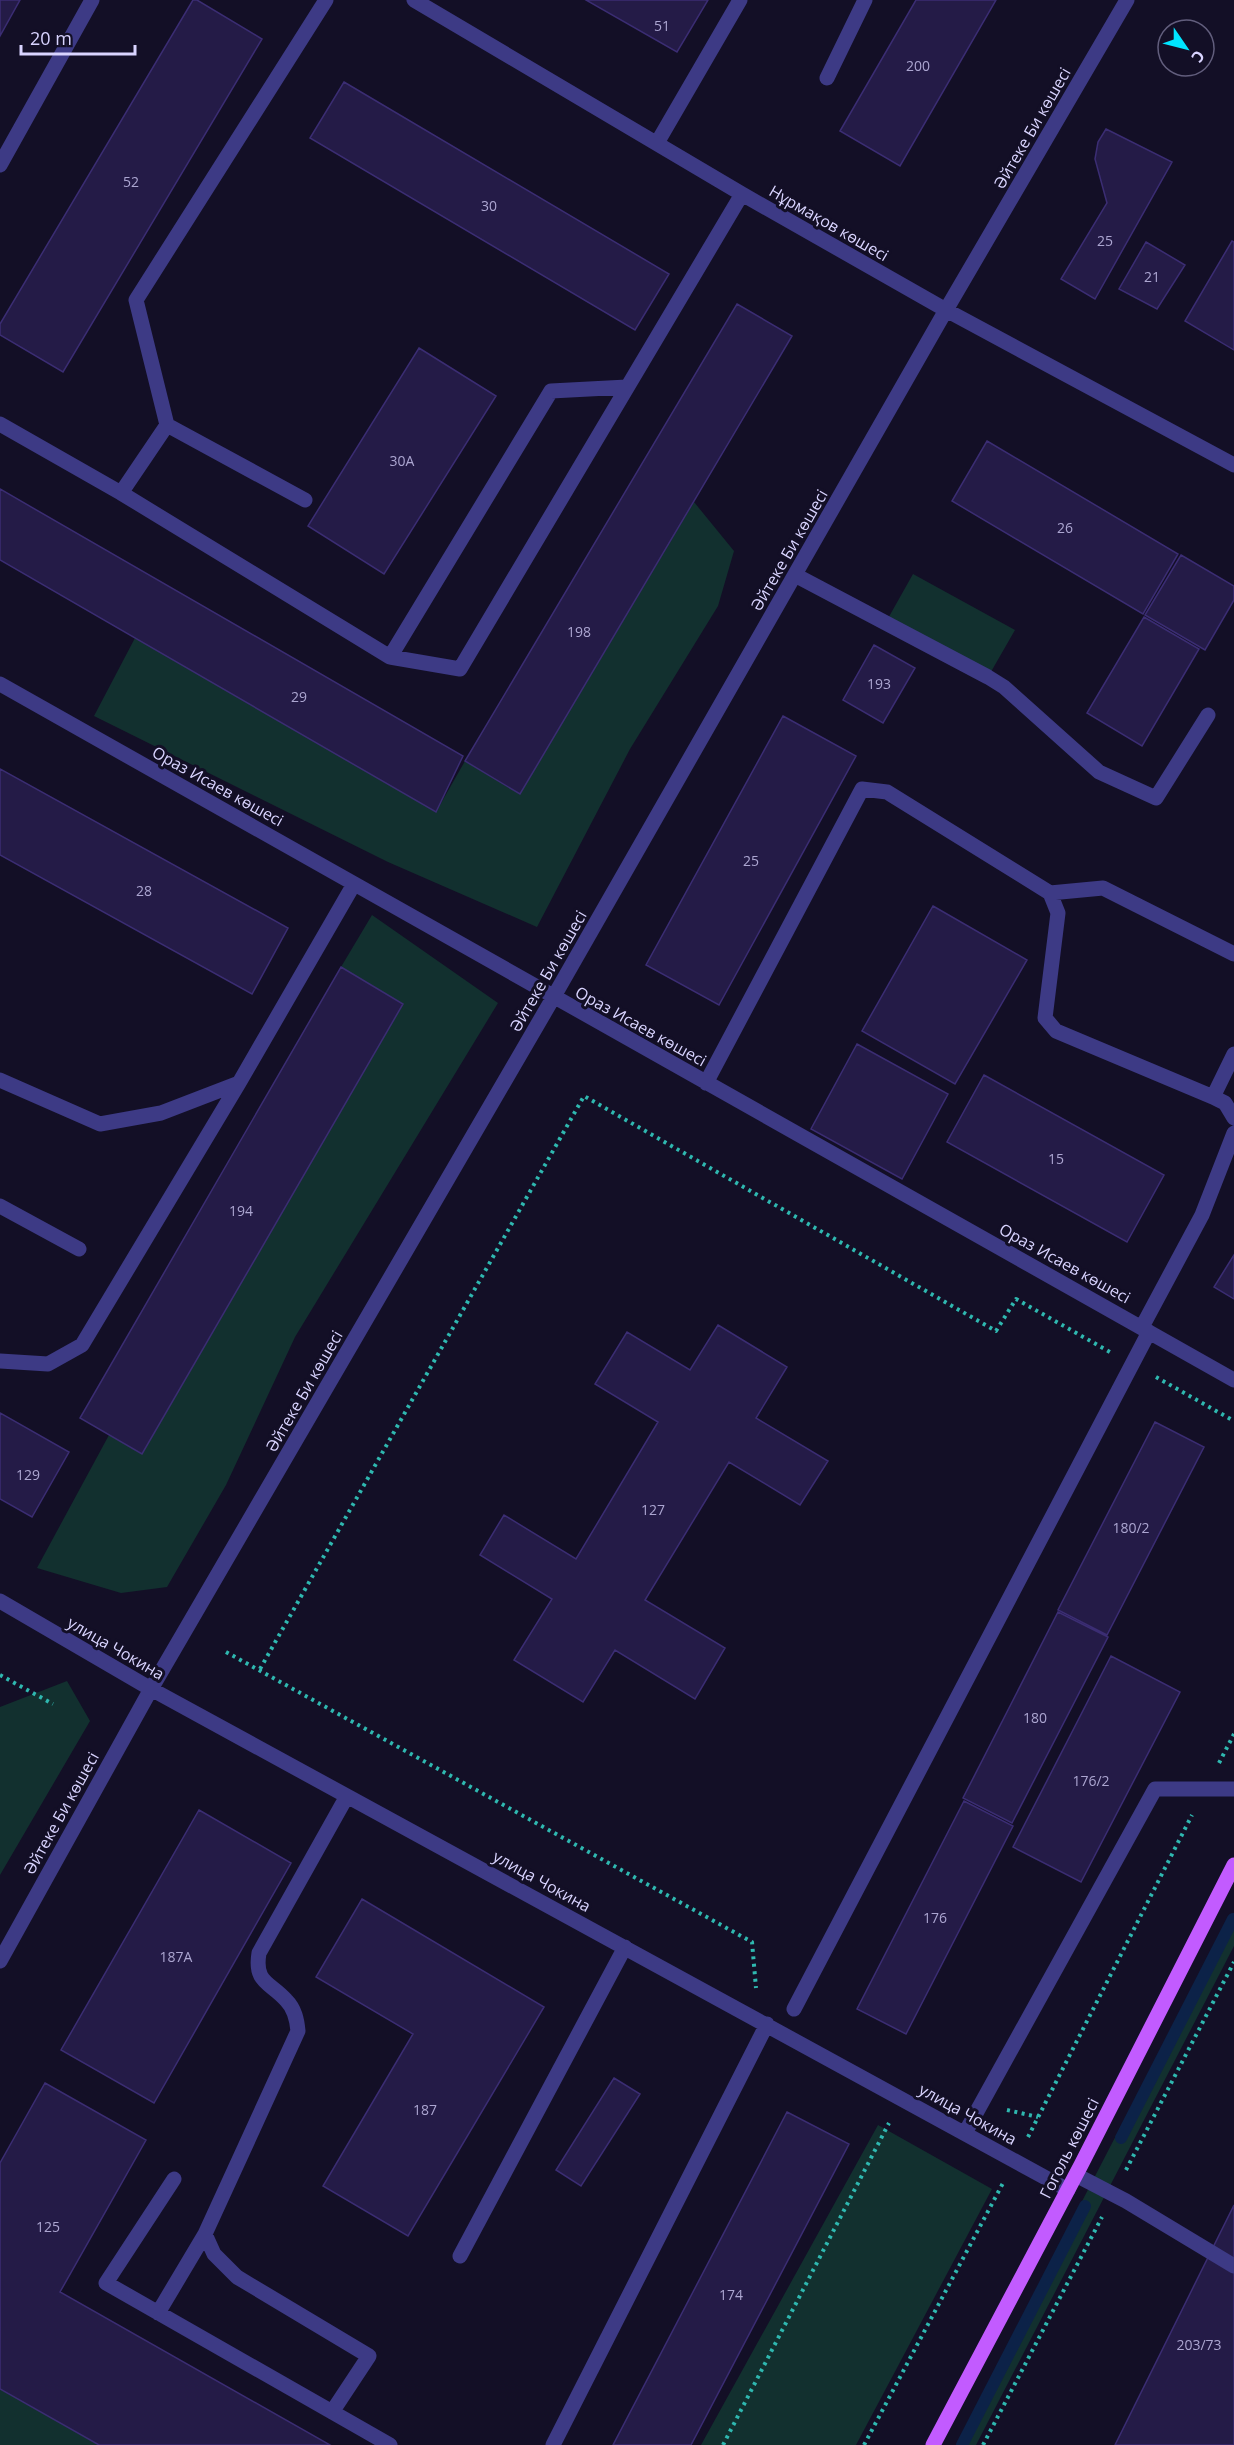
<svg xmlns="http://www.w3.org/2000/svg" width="1234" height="2445" font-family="'Open Sans',sans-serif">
<rect width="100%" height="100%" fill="#130f26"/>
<path fill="#12302f" d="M694,502L734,551L718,606L630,749L537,927L388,862L94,716L135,638L436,812L465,761L520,794Z
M913,574L1015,630L988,677L886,622Z
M372,915L498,1003L295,1337L226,1485L167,1587L121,1593L37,1568L109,1435L142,1454L403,1004L341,967Z
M67,1681L90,1721L0,1875V1707Z
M1229,1917L1234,1920V1946L976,2445H956Z
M878,2125L992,2189L856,2445H701Z
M0,2389L99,2445H0Z"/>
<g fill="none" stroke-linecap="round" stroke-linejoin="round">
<path stroke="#0c2248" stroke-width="12" d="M1121,2138L1233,1919
M962,2445L1085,2206"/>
</g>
<path fill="#241b47" stroke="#3b2d73" stroke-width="1.5" d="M0,0H20L0,36Z
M193,0H197L262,39L63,372L0,335V324Z
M586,0H708L677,52Z
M916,0H996L900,166L840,131Z
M344,82L669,274L635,330L310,138Z
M1106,129L1172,162L1095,299L1061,279L1107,203L1095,159L1098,142Z
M1232,241L1234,242V350L1185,321Z
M1146,242L1185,265L1157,309L1119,289Z
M737,304L792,336L520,794L465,761Z
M419,348L496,396L384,574L308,526Z
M987,441L1178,554L1143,614L952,501Z
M0,489L463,756L436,812L0,560Z
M1181,555L1234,586V600L1205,650L1145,615Z
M1144,617L1199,649L1142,746L1087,713Z
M874,645L915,668L883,723L843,700Z
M783,716L856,756L719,1005L646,965Z
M0,769L288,928L252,994L0,855Z
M933,906L1027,960L955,1084L862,1031Z
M341,967L403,1004L142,1454L80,1418Z
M857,1044L948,1094L902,1179L811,1129Z
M984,1075L1164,1175L1127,1242L947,1142Z
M1234,1255V1299L1214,1287Z
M718,1325L787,1367L756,1418L828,1461L800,1505L729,1462L645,1600L725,1648L695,1699L615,1650L583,1702L514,1660L552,1599L480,1555L504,1515L576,1559L658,1422L595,1384L627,1332L690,1370Z
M0,1413L69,1452L32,1517L0,1499Z
M1155,1422L1204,1447L1107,1635L1058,1610Z
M1058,1612L1108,1637L1012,1823L963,1798Z
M1111,1656L1180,1692L1081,1882L1013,1847Z
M964,1801L1013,1826L906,2034L857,2009Z
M199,1810L291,1863L154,2103L61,2050Z
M362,1899L544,2007L408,2236L323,2186L413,2034L316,1977Z
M614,2078L640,2094L581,2186L556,2170Z
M45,2083L146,2140L60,2292L330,2445H99L0,2389V2163Z
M787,2112L849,2144L691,2445H613Z
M1234,2205V2445H1115Z"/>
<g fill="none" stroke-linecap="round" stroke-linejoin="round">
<path stroke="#2fb8b0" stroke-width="4" stroke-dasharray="3 4.5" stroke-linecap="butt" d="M1156,1377L1234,1421
M226,1652L752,1942L756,1988
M260,1669L584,1096L996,1331L1016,1299L1110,1352
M0,1675L53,1704
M1219,1763L1234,1734
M1007,2110L1038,2117
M1028,2137L1192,1815
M1126,2170L1234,1962
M723,2445L889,2123
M864,2445L1003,2183
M983,2445L1102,2217"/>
<path stroke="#3d3a85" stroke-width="15" d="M326,0L136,300L167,425L121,493L390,657L460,669L742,194
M414,0L742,194L946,310L1234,465
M827,78L865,0
M657,143L740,0
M0,165L92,0
M0,424L121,493
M167,425L305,500
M795,575L988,677L1004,687L1099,772L1156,798L1208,715
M390,657L551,391L627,387
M0,684L1234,1380
M1050,893L1103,888L1234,954
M0,1080L100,1124L161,1113L239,1083
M706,1083L862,789L887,792L1050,893L1058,913L1045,1018L1056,1031L1213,1097L1225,1103L1234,1118
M1213,1097L1234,1054
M0,1206L79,1249
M1142,1327L1202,1215L1234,1133
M0,1361L48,1364L82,1345L239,1083L354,884
M0,1601L151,1689L1068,2190
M0,1961L151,1689L553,998L946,310L1127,0
M794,2009L1149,1332
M965,2133L1155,1789H1234
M1076,2175L1126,2201L1234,2266
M174,2179L106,2283L390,2445
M460,2256L625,1947
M158,2313L205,2234
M332,2412L369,2356L237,2277L214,2254L205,2234L298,2031C297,2020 295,2009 286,2000C270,1982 254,1983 259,1953L347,1796
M553,2445L767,2024"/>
<path stroke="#c25bff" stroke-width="15" d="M933,2445L1081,2165L1234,1865"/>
</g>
<g text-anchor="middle" stroke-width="6" stroke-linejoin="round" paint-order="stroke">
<g font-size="14" fill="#aca6d1">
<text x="662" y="31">51</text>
<text x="918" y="71">200</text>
<text x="131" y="187">52</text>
<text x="489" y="211">30</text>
<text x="1105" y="246">25</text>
<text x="1152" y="282">21</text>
<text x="402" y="466">30А</text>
<text x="1065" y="533">26</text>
<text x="579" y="637">198</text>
<text x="879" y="689">193</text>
<text x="299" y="702">29</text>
<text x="751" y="866">25</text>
<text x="144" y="896">28</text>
<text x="1056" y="1164">15</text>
<text x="241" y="1216">194</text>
<text x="28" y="1480">129</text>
<text x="653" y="1515">127</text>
<text x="1131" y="1533">180/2</text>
<text x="1035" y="1723">180</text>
<text x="1091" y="1786">176/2</text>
<text x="935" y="1923">176</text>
<text x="176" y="1962">187А</text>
<text x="425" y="2115">187</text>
<text x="48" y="2232">125</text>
<text x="731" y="2300">174</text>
<text x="1199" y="2350">203/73</text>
</g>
<g font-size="16" fill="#d9d4ff" stroke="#130f26">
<text transform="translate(1032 128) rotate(-60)" y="6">Әйтеке Би көшесі</text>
<text transform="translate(829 223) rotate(30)" y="6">Нұрмақов көшесі</text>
<text transform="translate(789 550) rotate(-60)" y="6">Әйтеке Би көшесі</text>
<text transform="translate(218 786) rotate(29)" y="6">Ораз Исаев көшесі</text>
<text transform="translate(548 971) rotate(-60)" y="6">Әйтеке Би көшесі</text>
<text transform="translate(641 1026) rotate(29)" y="6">Ораз Исаев көшесі</text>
<text transform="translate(1065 1263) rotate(29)" y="6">Ораз Исаев көшесі</text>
<text transform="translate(304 1391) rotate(-60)" y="6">Әйтеке Би көшесі</text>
<text transform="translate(116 1648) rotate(30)" y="6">улица Чокина</text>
<text transform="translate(61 1813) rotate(-61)" y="6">Әйтеке Би көшесі</text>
<text transform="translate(542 1881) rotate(29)" y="6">улица Чокина</text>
<text transform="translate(968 2114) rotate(29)" y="6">улица Чокина</text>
<text transform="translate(1069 2148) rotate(-63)" y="6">Гоголь көшесі</text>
</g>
</g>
<g transform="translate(1186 48) rotate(125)"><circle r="28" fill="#130f26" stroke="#625e7d" stroke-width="1.5"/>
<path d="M0-4.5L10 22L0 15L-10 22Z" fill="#00e5ff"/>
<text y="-9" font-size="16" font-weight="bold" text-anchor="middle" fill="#d9d4ff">С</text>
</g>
<path d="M21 45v9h114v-9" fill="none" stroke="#d9d4ff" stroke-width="3"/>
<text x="30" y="45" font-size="18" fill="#d9d4ff" stroke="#130f26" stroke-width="4.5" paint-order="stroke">20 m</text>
</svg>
